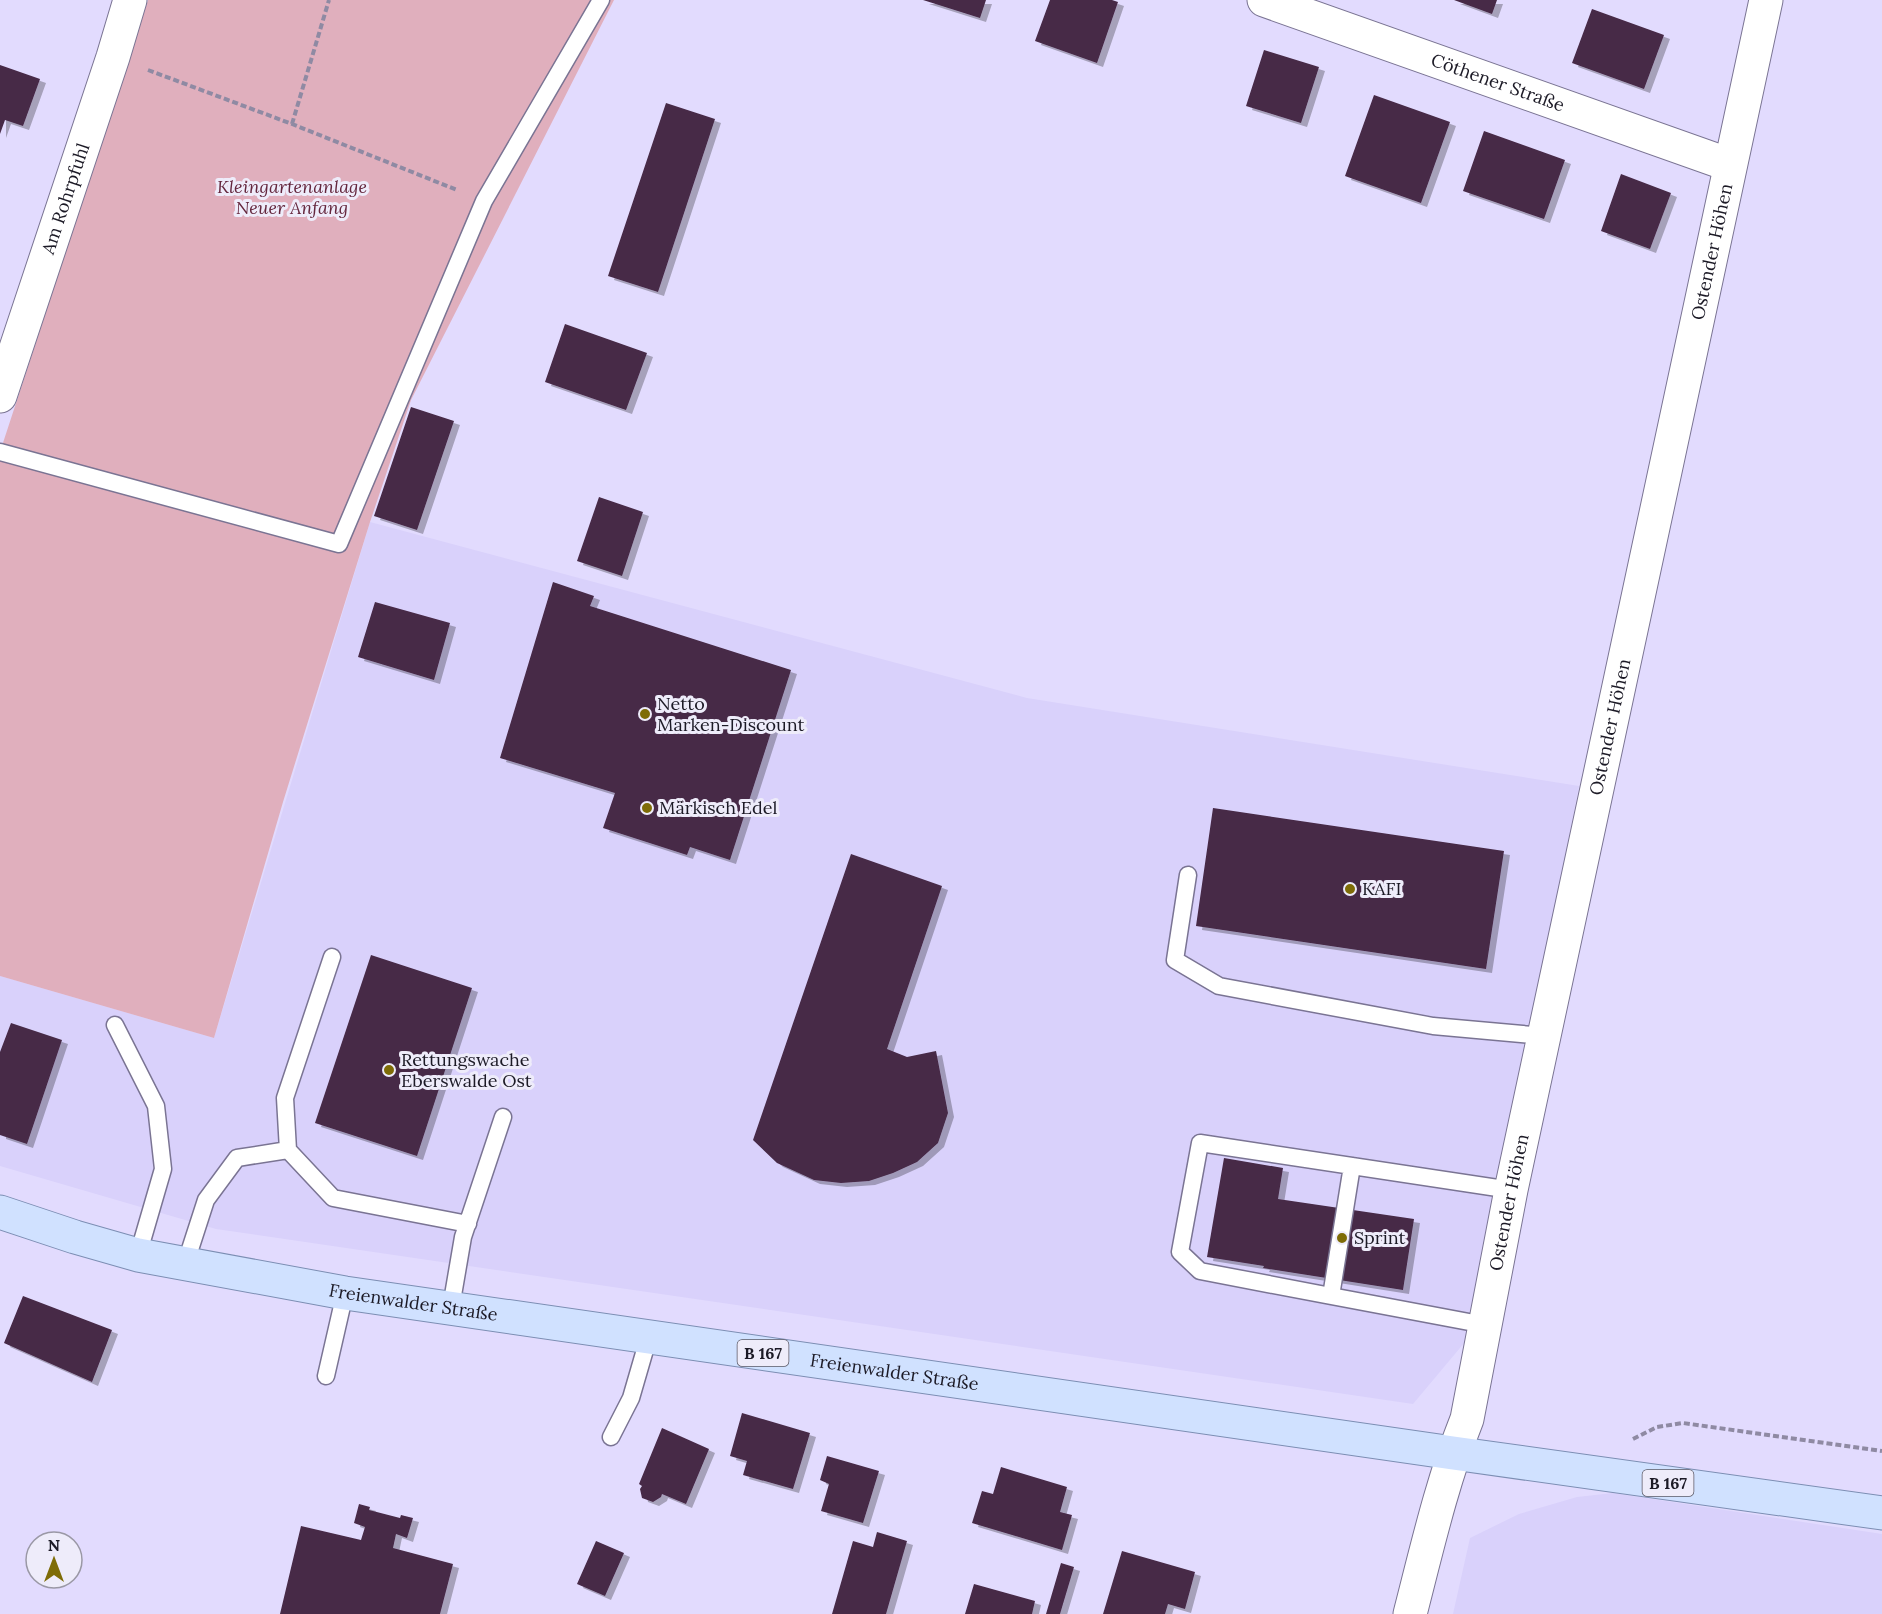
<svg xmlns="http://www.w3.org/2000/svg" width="1882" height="1614" font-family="Lora,serif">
<defs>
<filter id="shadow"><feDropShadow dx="6" dy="4" stdDeviation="0" flood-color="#0004"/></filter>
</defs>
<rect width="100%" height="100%" fill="#e2dbfe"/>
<path fill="#d9d1fb" d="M370,522L1027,698L1579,786L1470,1336L1413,1404L216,1229L0,1166V976L214,1038Z
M1613,1493L1882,1534V1614H1453L1470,1538L1519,1514L1577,1497Z"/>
<path fill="#e0afbd" d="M148,0H614L411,400L370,522L283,802L214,1038L0,976V452Z"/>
<path fill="#462946" filter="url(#shadow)" d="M923,0H986L980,18Z
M1050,0H1112L1118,2L1097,63L1035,41Z
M1454,0H1497L1492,14Z
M1592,9L1664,35L1644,89L1572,63Z
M1264,50L1319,67L1301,123L1246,106Z
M0,65L40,79L23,126L5,120L0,134Z
M1374,95L1450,122L1421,203L1345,176Z
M666,103L715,119L658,292L608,276Z
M1484,131L1565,160L1544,219L1463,191Z
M1621,174L1671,193L1650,249L1601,231Z
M565,324L647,353L626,410L545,382Z
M411,407L454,421L417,530L374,516Z
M599,497L643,512L622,576L577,561Z
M553,582L594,596L590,606L791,670L730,860L690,847L687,855L603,828L615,793L500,758Z
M375,602L450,623L434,680L358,657Z
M1213,808L1504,851L1486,969L1196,926Z
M851,854L942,886L887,1049L907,1057L936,1051L948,1113L938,1143L917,1162L893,1173L869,1181L841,1183L814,1180L777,1163L753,1140Z
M371,955L472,988L417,1156L315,1123Z
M11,1023L62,1040L27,1144L0,1135V1052Z
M1224,1158L1283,1168L1278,1199L1414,1219L1403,1290L1263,1268L1264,1266L1207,1257Z
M23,1296L112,1330L92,1382L4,1343Z
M742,1413L810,1433L793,1489L743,1475L747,1461L730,1456Z
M662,1428L709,1449L686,1504L662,1494L661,1497L653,1502L642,1498L640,1489L642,1486L639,1484Z
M827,1456L879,1471L863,1523L821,1511L829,1484L820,1480Z
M1001,1467L1067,1487L1060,1512L1072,1515L1062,1550L972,1523L982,1491L993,1494Z
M359,1504L370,1507L369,1510L400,1518L401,1515L413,1518L407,1538L396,1534L393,1548L453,1564L440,1614H280L301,1526L361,1540L365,1527L354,1523Z
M877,1532L907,1541L886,1614H832L853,1541L873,1547Z
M596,1541L624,1553L605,1596L577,1584Z
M1122,1551L1195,1572L1185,1609L1168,1604L1165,1614H1103Z
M1061,1563L1074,1567L1060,1614H1046Z
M974,1584L1035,1601L1032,1614H965Z"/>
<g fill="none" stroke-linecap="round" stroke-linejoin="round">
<defs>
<path id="lane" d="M0,452L339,544L484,201L601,0
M1188,875L1175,960L1219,986L1433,1026L1544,1036
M332,957L285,1098L288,1150L333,1198L468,1224
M115,1025L156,1106L163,1169L138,1255
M1352,1166L1331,1296L1485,1325
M185,1265L206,1200L237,1158L288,1150
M1331,1296L1200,1271L1180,1252L1200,1143L1511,1190
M451,1307L463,1237L503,1117
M326,1376L345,1293
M611,1437L631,1398L649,1336"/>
<g id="street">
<path id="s1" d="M1264,0L1730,165"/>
<path id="s2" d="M0,396L113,57L130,0"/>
<path id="s3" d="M1410,1614C1427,1548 1442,1482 1467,1419L1511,1190L1766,0"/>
</g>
<g id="primary">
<path id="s4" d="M0,1212L75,1237L138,1255L345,1293L1453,1453L1882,1513"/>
</g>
</defs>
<use href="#lane" stroke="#7a7493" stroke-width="19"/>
<use href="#street" stroke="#7a7493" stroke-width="35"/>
<use href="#primary" stroke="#7c8eb3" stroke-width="35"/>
<path stroke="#8f8aa3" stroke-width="4" stroke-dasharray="6 3" stroke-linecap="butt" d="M148,70L292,124L457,190
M292,124L329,0
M1633,1439L1657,1427L1683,1423L1882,1451"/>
<use href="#lane" stroke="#fff" stroke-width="16"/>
<use href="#street" stroke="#fff" stroke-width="33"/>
<use href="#primary" stroke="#d0e1ff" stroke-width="33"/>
</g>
<g fill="#7e6c07" stroke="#eeecfa" stroke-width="2">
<circle cx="645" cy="714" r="6"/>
<circle cx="647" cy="808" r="6"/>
<circle cx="1350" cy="889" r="6"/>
<circle cx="389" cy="1070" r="6"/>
<circle cx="1342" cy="1238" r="6"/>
</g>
<g text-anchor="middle" stroke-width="6" stroke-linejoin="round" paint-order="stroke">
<g fill="#eeecfa" stroke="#5b5966" stroke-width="1.5">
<rect x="737.5" y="1340" width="51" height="26" rx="4.5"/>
<rect x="1642.5" y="1470" width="51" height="26" rx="4.5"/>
</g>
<g font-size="16" font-weight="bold" fill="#1c1a26">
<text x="763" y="1359">B 167</text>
<text x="1668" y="1489">B 167</text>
</g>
<g font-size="18" fill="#1c1a26" stroke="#eeecfa">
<text dy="6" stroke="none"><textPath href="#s1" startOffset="248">Cöthener Straße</textPath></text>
<text dy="6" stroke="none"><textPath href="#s2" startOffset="208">Am Rohrpfuhl</textPath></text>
<text dy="6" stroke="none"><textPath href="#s3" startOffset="1396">Ostender Höhen</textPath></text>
<text dy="6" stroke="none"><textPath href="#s3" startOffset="910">Ostender Höhen</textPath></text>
<text dy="6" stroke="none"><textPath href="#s3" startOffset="424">Ostender Höhen</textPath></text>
<text dy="6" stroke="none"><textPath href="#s4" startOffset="424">Freienwalder Straße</textPath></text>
<text dy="6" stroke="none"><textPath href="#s4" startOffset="910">Freienwalder Straße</textPath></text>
</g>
<g font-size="18" font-style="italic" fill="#64263d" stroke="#eeecfa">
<text x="292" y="193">Kleingartenanlage<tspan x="292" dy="21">Neuer Anfang</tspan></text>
</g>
<g font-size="18" fill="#1c1a26" stroke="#eeecfa" text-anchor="start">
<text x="657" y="710">Netto<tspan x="657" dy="21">Marken-Discount</tspan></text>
<text x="659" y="814">Märkisch Edel</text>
<text x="1362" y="895">KAFI</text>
<text x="401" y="1066">Rettungswache<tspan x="401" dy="21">Eberswalde Ost</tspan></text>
<text x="1354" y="1244">Sprint</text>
</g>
</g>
<g transform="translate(54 1560)"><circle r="28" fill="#eeecfa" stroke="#9a98a5" stroke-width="1.5"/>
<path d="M0-4.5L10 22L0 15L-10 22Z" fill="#7e6c07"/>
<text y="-9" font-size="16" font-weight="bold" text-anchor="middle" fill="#1c1a26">N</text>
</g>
</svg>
